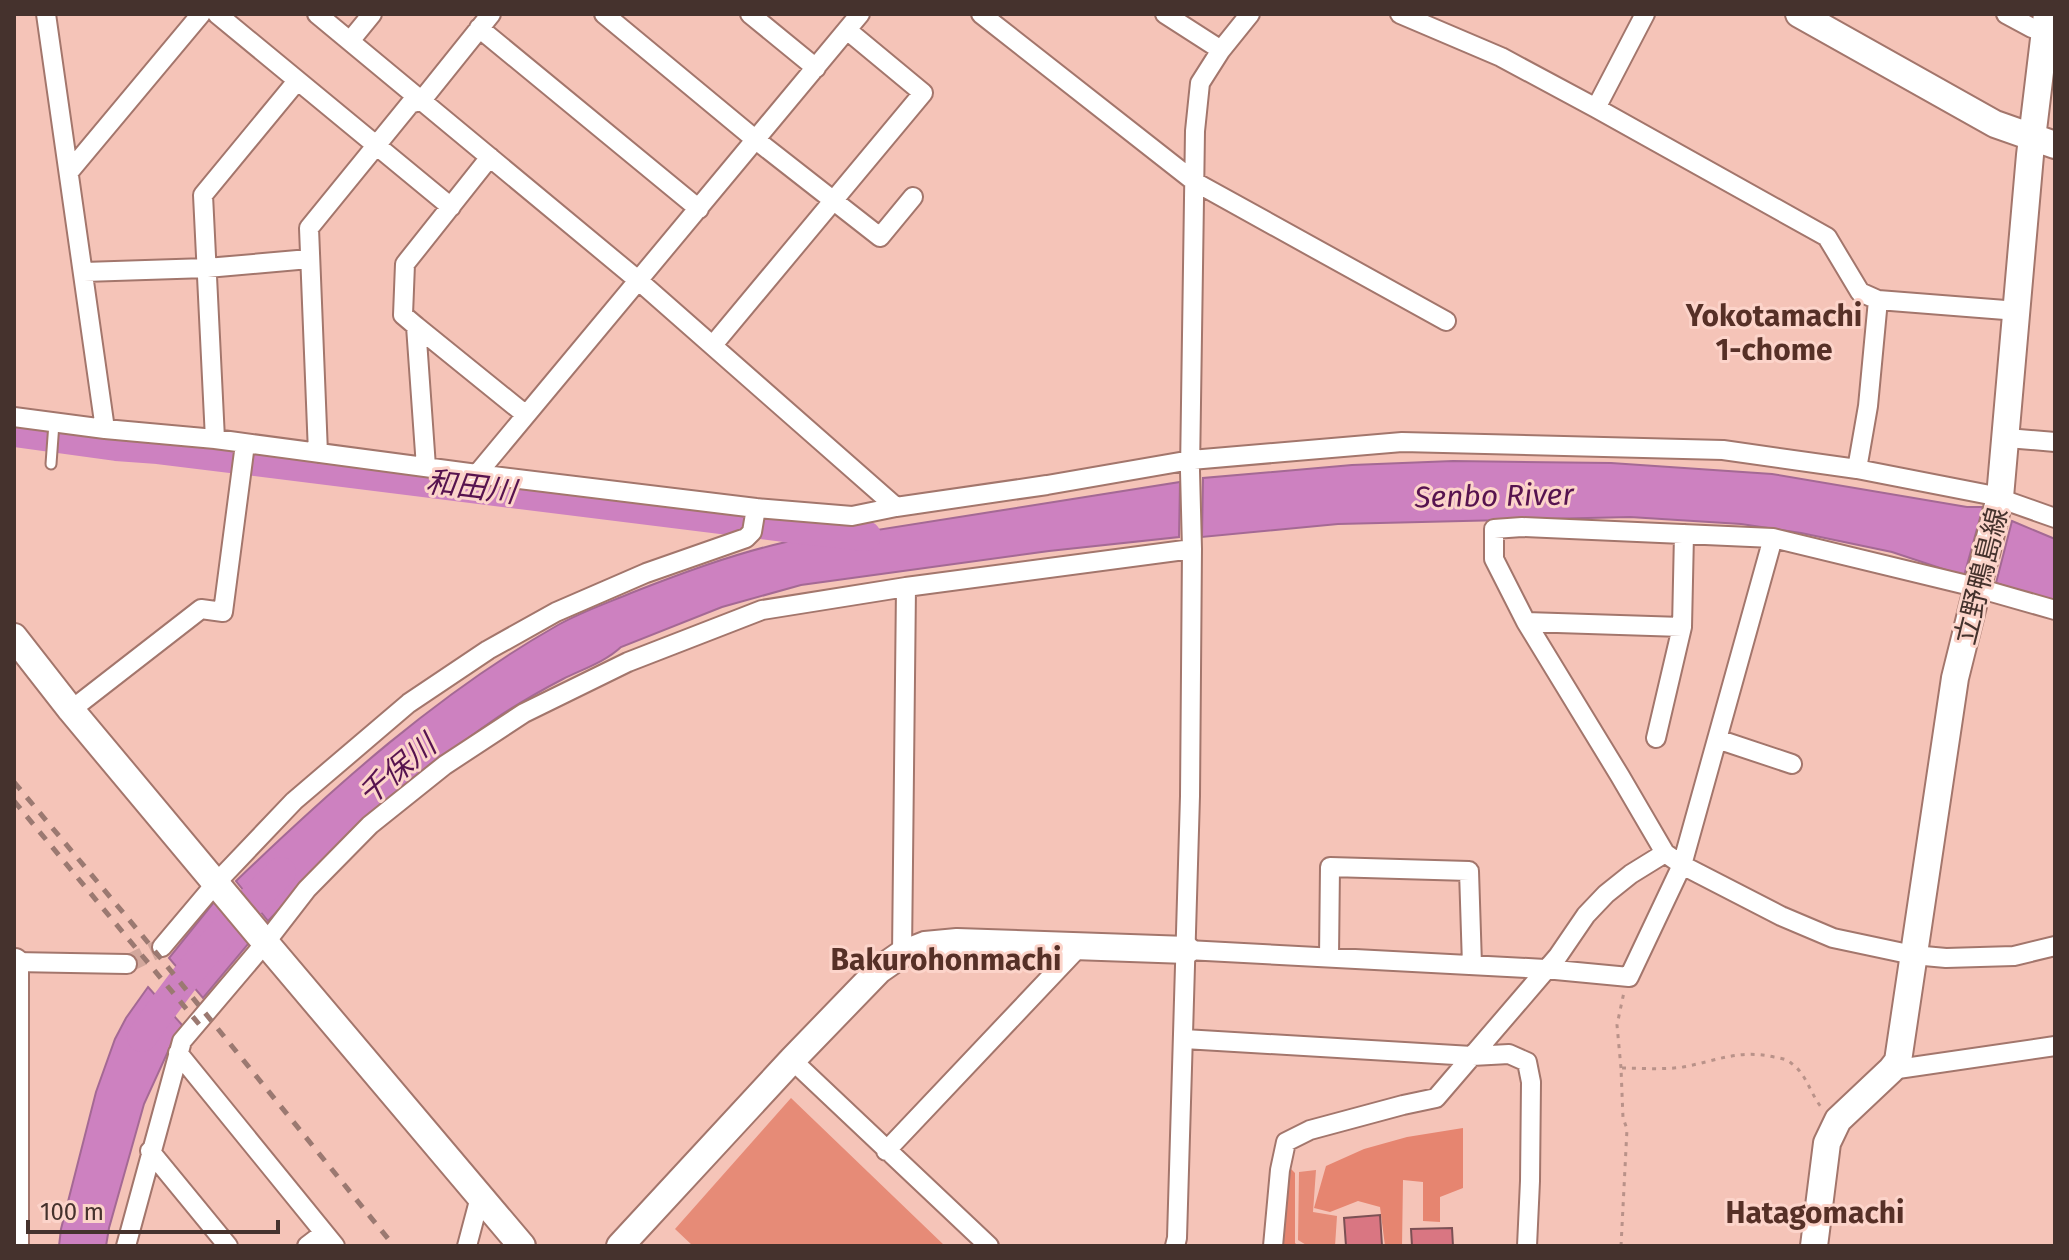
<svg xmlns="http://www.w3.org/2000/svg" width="2069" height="1260" font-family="'Fira Sans','Noto Sans JP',sans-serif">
<rect width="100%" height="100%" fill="#f5c4b8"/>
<path fill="#e68b77" d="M791,1098L945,1246H693L675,1229Z
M1316,1170L1313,1212L1337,1216L1335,1246H1308L1298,1240L1299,1172Z"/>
<path fill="#e68570" d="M1463,1128V1188L1440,1197V1222L1423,1221V1182L1403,1180L1402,1246H1385L1380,1207L1358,1201L1330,1212L1314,1208L1326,1166L1364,1149L1407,1137Z
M1291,1169L1295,1173V1243L1298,1246H1279L1283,1174Z"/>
<path fill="#cd81c0" stroke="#a46994" stroke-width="2" d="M1453,461L1611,463L1772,474L1967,507H1983L1964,576L1892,552L1801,533L1741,524L1630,517L1338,524L1202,537L1203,478L1352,465Z
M1180,482L1179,537L1049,551L801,585L722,607L621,647C605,662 583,669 563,679C540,691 516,705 495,719C412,776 338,848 268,921L236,881C335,786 438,693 558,625C581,612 607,603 631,593C682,573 733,554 786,542L792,539L795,532H824L868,526L871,531Z
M2012,521L2055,539V602L1996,583Z
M214,902L249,943L203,998L169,958Z
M148,987L183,1026L175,1036L144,1104L109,1228L106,1246H59L61,1229L96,1092L115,1039L126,1018Z"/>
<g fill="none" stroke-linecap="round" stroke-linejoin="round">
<path stroke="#cd81c0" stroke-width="30" d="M14,432L116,446L158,449L801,529L866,536
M142,1037C183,978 229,921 281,872"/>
</g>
<path fill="#d97682" stroke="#7c5054" stroke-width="2" d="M1380,1215L1382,1246H1346L1344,1218Z
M1452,1228L1453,1246H1412L1411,1229Z"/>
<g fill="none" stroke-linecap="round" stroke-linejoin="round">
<path stroke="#d2a79c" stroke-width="18" stroke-dasharray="18 9" stroke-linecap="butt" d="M127,964L162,947"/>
<defs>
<path id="lane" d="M51,464L54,423"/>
<path id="street" d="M46,14L105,429
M217,14L451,207
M317,14L639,281L896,507
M604,14L756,140L880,237L913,197
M750,14L816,68
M981,14L1195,182L1446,321
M1165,14L1221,50
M1400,14L1501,57L1596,108L1827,237L1860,292L1878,300L2018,311
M2006,14L2032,28L2054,36
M479,28L699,209
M350,41L372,14
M1596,108L1645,14
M69,172L201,14
M84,272L207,268L309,259
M416,326L526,415
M713,345L923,93L847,30
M14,417L105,429L215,439L477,474L756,508L852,516L896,507L1047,485L1191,460L1402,442L1723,450L1857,469L1990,495L2055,518
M2007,438L2055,442
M215,439L203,195L297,81
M318,453L309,228L410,104L422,100L491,14
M426,467L416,326L403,315L405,264L490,157
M1857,469L1868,406L1878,300
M477,474L860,14
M1526,622L1620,776L1665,853
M1682,627L1526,622L1494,559V529L1522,527L1773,538L1967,585L2055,610
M71,710L201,609L223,612L245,444
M1656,738L1682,627L1684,534
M1717,739L1792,764
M162,947L216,883L294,801L409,703L488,650L556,612L646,573L746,538L752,532L756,508
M1187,950L1545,969L1629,977L1682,865L1773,538
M902,954L906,587
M1329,957L1330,867L1469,871L1472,965
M14,962L127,964
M1184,1039L1472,1056L1509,1054L1527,1062L1531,1082L1530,1181L1527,1246
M178,1053L335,1246
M792,1060L989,1246
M1891,1070L2055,1046
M150,1151L228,1246
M886,1151L1079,947
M126,1246L182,1041L266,942L307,889L370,825L445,765L524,713L628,662L762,610L906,587L1192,549
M307,1246L324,1233
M467,1246L480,1197
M1175,1246L1177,1238L1190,796L1192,549L1190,471L1195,131L1200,83L1221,50L1250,14
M1273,1246L1280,1170L1286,1142L1310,1130L1403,1105L1436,1098L1558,956L1586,915L1606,894L1631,874L1665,853L1682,865L1781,916L1833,938L1913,955L1946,958L2014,956L2055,946"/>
<path id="secondary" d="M1799,14L1995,124L2055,145
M14,637L71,710L259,935L522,1246
M15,1246V962
M620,1246L792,1060L879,970L902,954L925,945L957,942L1187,950
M1814,1246L1827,1143L1838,1120L1891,1070L1898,1061L1955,678L2000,497L2030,155L2047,14"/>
</defs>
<use href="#lane" stroke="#a3766c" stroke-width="13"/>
<use href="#street" stroke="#a3766c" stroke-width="22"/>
<use href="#secondary" stroke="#a3766c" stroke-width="30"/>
<path stroke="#b99289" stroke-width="3" stroke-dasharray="4 6" stroke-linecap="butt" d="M1621,1068L1617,1025L1624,992
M1621,1246L1627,1129L1623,1118L1621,1068C1641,1068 1663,1070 1683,1067C1716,1061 1739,1049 1774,1057C1780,1058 1787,1059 1791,1063C1807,1074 1810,1094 1822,1108"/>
<use href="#lane" stroke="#fff" stroke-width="9"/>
<use href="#street" stroke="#fff" stroke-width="18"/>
<use href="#secondary" stroke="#fff" stroke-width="26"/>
<path stroke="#9b7971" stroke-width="5" stroke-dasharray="10 10" stroke-linecap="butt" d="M14,782L141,934L394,1246
M14,801L203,1029"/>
</g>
<g text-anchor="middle" stroke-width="6" stroke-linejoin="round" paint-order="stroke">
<g font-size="28" fill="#45322d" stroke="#fcd4ca">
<text transform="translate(1981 576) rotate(-76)" y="10">立野鴨島線</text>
</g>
<g font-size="30" font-weight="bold" fill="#563027" stroke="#fcd4ca">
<text x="1774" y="326">Yokotamachi<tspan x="1774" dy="34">1-chome</tspan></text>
<text x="946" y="970">Bakurohonmachi</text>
<text x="1815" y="1223">Hatagomachi</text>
</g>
<g font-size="30" font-style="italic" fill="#57134f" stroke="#fcd4ca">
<text transform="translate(471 487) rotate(7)" y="10">和田川</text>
<text transform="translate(1494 496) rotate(-1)" y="10">Senbo River</text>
<text transform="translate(397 770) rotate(-40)" y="10">千保川</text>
</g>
</g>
<rect width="2069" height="1260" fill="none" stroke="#45322d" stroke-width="32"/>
<path d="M28 1220v12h250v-12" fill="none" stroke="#45322d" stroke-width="4"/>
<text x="40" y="1220" font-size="24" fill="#45322d" stroke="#fcd4ca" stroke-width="6" paint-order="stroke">100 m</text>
</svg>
